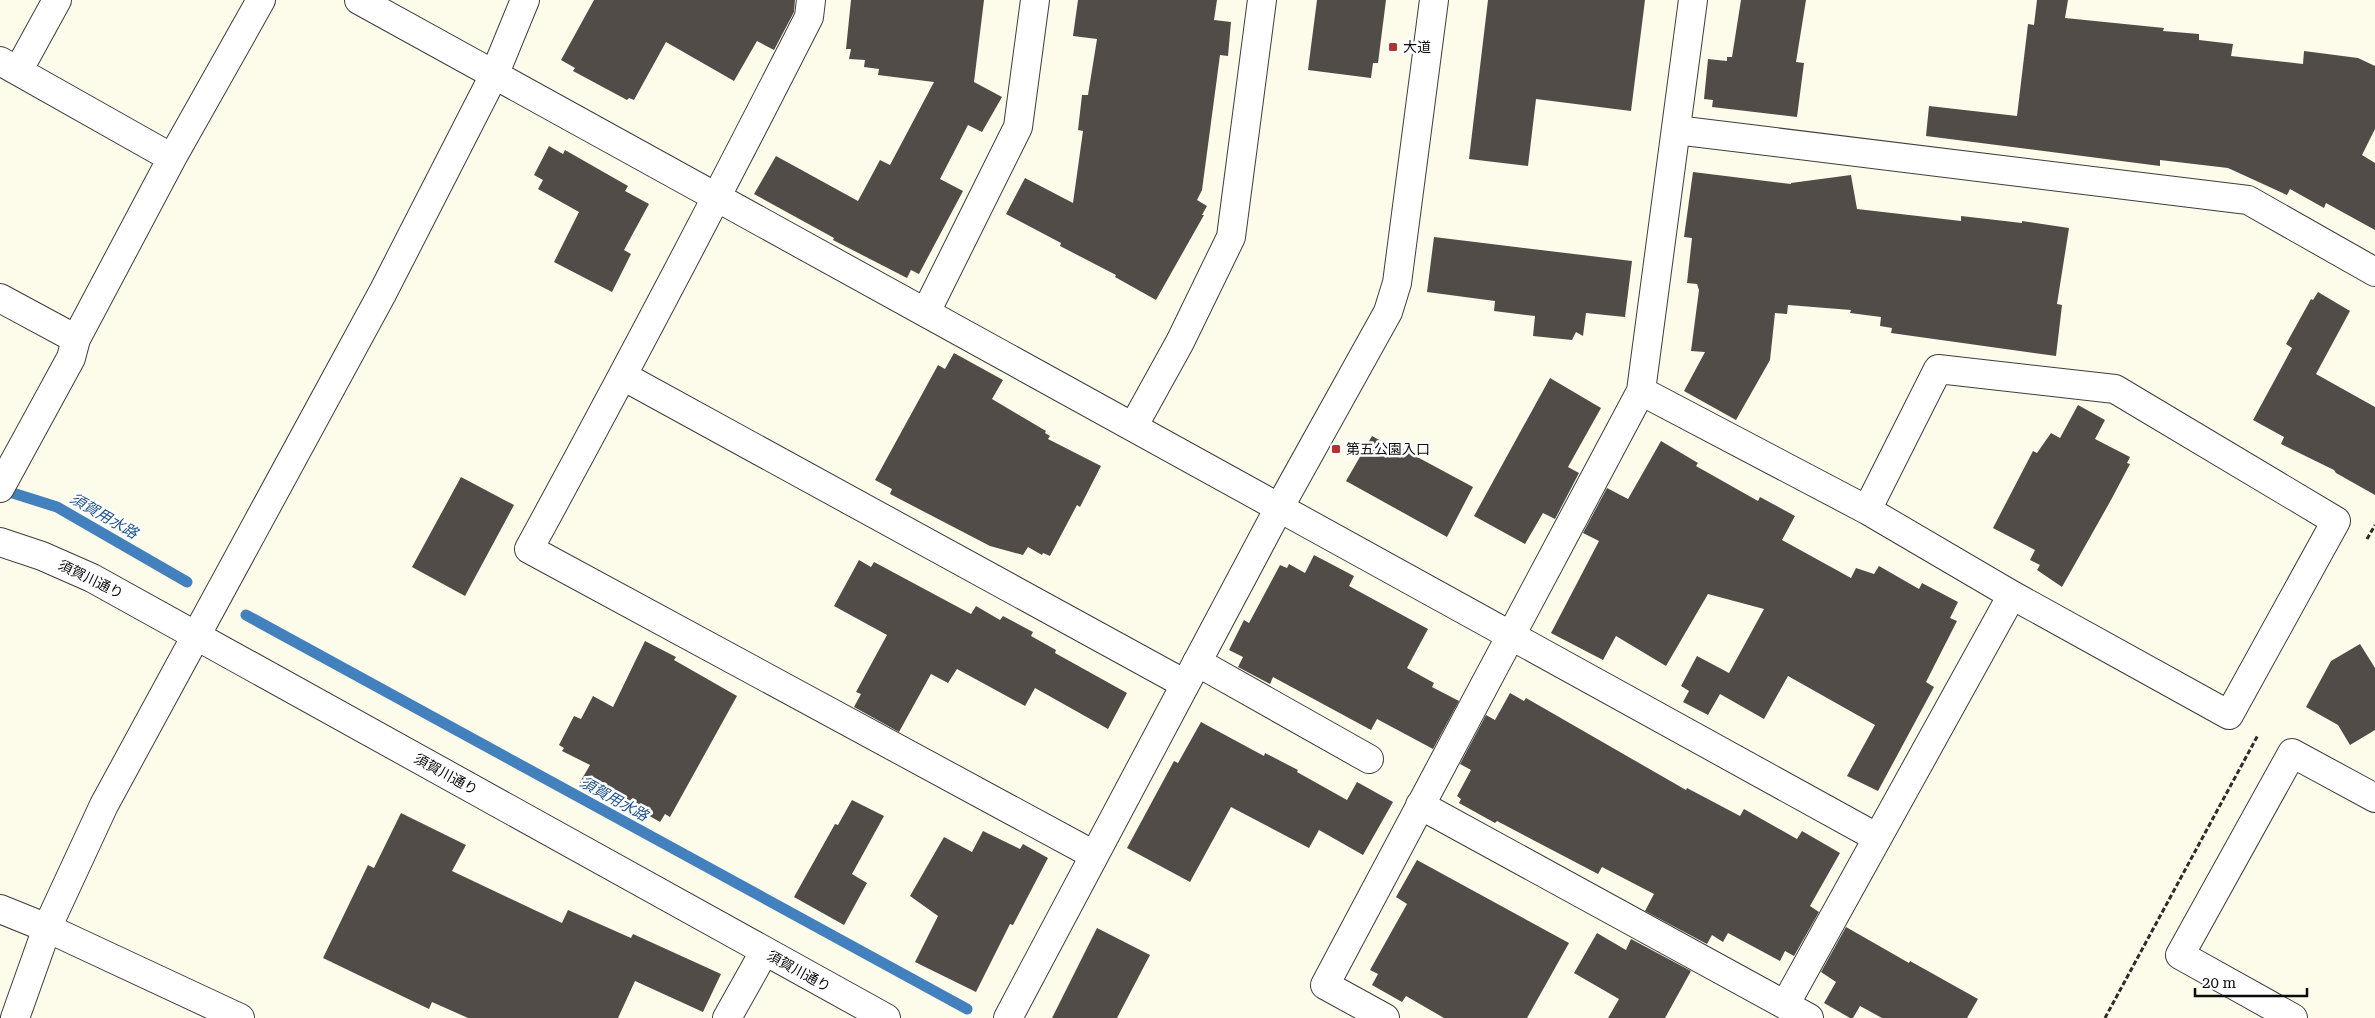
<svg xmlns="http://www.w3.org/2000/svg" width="2375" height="1018" font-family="'Roboto Serif','Noto Sans JP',serif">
<rect width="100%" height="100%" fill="#fdfbe9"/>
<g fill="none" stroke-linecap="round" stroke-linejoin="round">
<path stroke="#4281be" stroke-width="11" d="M0,489L57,507L187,582
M246,615L967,1009"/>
</g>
<path fill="#524c48" d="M594,0H795L794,12L774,50L757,41L734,81L666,42L634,100L629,98L627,100L573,71L575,68L561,60Z
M851,0H984L974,82L1002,97L982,132L968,125L940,179L963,191L919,274L911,270L907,278L833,240L834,238L754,194L776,156L858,201L880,160L890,165L934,82L878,75L879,69L864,67L865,60L849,59L851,49H846Z
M1078,0H1217L1214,20L1231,22L1228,56L1220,55L1202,190L1197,200L1207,206L1202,215H1204L1156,300L1115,277L1116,275L1060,246L1061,243L1006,214L1025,178L1073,203L1083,131L1078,130L1082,95H1088L1097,39L1073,36Z
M1317,0H1386L1378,63H1373L1371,78L1308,70Z
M1488,0H1645L1631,111L1536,99L1528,166L1469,159Z
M1741,0H1806L1796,62L1804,63L1797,117L1712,107L1713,100L1704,99L1708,59L1727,61V57H1732Z
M2037,0H2068L2065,18L2164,28L2163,31L2199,34V40L2233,44L2231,56L2303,64L2304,51L2358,58L2375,66V129L2362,155L2375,163V230L2326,203L2324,208L2290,189L2287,195L2228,168L2160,160V166L1926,136L1929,106L2017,116L2028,24L2034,25Z
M549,146L563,154L565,150L628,186L625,191L649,204L624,250L631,254L612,292L554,262L579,212L538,189L543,180L534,175Z
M1693,172L1791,184V183L1851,175L1857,209L1961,221V216L2022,223V221L2069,228L2057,304L2062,305L2056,356L1891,333L1892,328L1880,326L1881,317L1850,313L1851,310L1788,305L1787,314L1775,313L1770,360L1736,420L1684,391L1705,352L1691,351L1699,290L1697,284L1687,283L1692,238L1684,237Z
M1434,237L1632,261L1625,317L1586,313L1583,336L1576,332L1572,340L1533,336L1535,316L1494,311L1495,301L1427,292Z
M2318,292L2350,311L2316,374L2375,407V495L2336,473L2334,470L2281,444L2284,437L2253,420L2292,348L2286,344L2311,299L2313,300Z
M954,353L1003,380L992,399L1046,431L1045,433L1050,436L1048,439L1101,466L1080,507L1077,505L1050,556L1043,553L1042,555L1028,547L1023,555L990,546L890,494L892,489L875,480L938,365L945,369Z
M1550,378L1601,408L1568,467L1579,473L1555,519L1543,513L1525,544L1474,516Z
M2078,405L2105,420L2095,439L2130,457L2127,463L2130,464L2111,500L2062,587L2037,570L2040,565L2030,560L2035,550L1993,528L2033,451L2037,453L2051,433L2060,438Z
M1372,436L1392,447L1393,444L1473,487L1447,537L1346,481Z
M1661,441L1698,463L1696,466L1758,501L1760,497L1795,516L1782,540L1851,578L1856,568L1874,574L1879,566L1919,589L1922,583L1958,602L1950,618L1957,621L1926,682L1934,687L1878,791L1847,776L1875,725L1788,676L1764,719L1720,694L1708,715L1683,702L1689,691L1681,686L1697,656L1729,673L1764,609L1708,594L1666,666L1616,636L1603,660L1551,633L1599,541L1583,533L1607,488L1628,499Z
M461,477L514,505L465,596L412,567Z
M1314,555L1354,576L1349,586L1428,629L1407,668L1434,683L1432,687L1459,701L1433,749L1377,719L1371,730L1273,677L1270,684L1238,667L1243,657L1229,650L1244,620L1249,623L1280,565L1287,568L1289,564L1305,573Z
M859,560L871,567L874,562L971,614L976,606L1000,620L1003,616L1033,632L1031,636L1056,650L1055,653L1127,693L1108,729L1035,688L1025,706L957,669L948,683L931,674L899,732L854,707L861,694L856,692L887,635L834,606Z
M645,641L676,657L674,660L737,696L670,817L665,814L660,822L620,799L616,804L579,784L590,765L562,751L564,748L559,745L574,716L581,719L593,696L613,707Z
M2360,644L2375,668V730L2350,745L2338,725L2306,707L2331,661Z
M1510,693L1524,701L1526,698L1686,790L1687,788L1740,816L1744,809L1797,839L1802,831L1840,853L1810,906L1819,912L1794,956L1785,951L1780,961L1728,933L1723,942L1712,935L1707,944L1645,911L1654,894L1602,867L1598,874L1497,821L1495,823L1459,803L1461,799L1457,796L1471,770L1460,764L1486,715L1495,720Z
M1201,722L1264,756L1265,753L1298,770L1297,772L1347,800L1357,782L1393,802L1363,855L1319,830L1309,848L1231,807L1190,882L1127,848L1174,761L1178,763Z
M852,800L884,816L852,874L867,883L844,925L794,897L835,824L838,825Z
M401,813L466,845L452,871L562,923L568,910L631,938L633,934L721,974L703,1012L635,981L618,1018H468L432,1002L429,1009L323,958L368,865L374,868Z
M983,831L1020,849L1023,844L1048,858L1013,925L1010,924L976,992L915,962L938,916L910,896L944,837L972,852Z
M1417,860L1569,943L1527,1018H1444L1406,996L1402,1002L1372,985L1378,974L1370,970L1407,904L1396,897Z
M1846,927L1909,963L1910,961L1978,999L1967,1018H1882L1860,1006L1853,1018H1850L1824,1003L1836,982L1821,972Z
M1097,928L1150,955L1117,1018H1052Z
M1597,933L1626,950L1631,939L1691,971L1665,1018H1608L1619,999L1574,973Z"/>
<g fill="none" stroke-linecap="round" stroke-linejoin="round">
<defs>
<path id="minor" d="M359,0L1876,837
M811,0L809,17C718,196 625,373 529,549L1094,855
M0,61L172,158
M18,71L57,0
M1676,130L2248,200L2375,272
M0,298L76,339L172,158L261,0
M926,312L1018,127L1035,0
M623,376L1185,684
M1641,391L1867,510L2012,595L2229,715L2336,521L2115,389L1938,369L1867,510
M1133,427L1180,342L1231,237L1262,0
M0,488L71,358L76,339
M1197,662L1369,759
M1420,805L1809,1018
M0,909L47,928L240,1018
M1785,1005L2012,595
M727,1018L764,952
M1385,1018L1325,985L1641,391L1693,0
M2293,1018L2180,955L2292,753L2375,798"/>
<path id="tertiary" d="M0,542L42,556L92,578L886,1018
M15,1018L47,928L104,805L383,292L495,73L525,0
M1008,1018L1279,508L1388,312L1397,283L1434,0"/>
</defs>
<use href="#minor" stroke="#3d3d3d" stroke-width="30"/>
<use href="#tertiary" stroke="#3d3d3d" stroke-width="30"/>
<path stroke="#2c2c2c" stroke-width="3" stroke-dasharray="5 2.5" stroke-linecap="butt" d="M2367,539L2375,525
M2105,1018L2258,735"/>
<use href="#minor" stroke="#fff" stroke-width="28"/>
<use href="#tertiary" stroke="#fff" stroke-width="28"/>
</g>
<g fill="#ab3731" stroke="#fff" stroke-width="2">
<rect x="1388" y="42" width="10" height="10" rx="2.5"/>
<rect x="1331" y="444" width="10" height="10" rx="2.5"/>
</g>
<g text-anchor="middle" stroke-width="5" stroke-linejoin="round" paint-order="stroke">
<g font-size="14" fill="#0a0a0a" stroke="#fff" text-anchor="start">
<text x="1403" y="52">大道</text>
<text x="1346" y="454">第五公園入口</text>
</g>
<g font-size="14" fill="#0a0a0a" stroke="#fff">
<text transform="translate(91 579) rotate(26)" y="5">須賀川通り</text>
<text transform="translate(446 774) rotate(29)" y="5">須賀川通り</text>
<text transform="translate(799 971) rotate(29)" y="5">須賀川通り</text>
</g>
<g font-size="15" font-style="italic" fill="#21548e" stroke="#fff">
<text transform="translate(104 516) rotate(30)" y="5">須賀用水路</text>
<text transform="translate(614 799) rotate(29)" y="5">須賀用水路</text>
</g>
</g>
<path d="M2195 988v8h112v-8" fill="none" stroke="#0a0a0a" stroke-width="2.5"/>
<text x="2202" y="988" font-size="15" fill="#0a0a0a" stroke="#ffffff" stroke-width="4" paint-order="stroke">20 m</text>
</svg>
